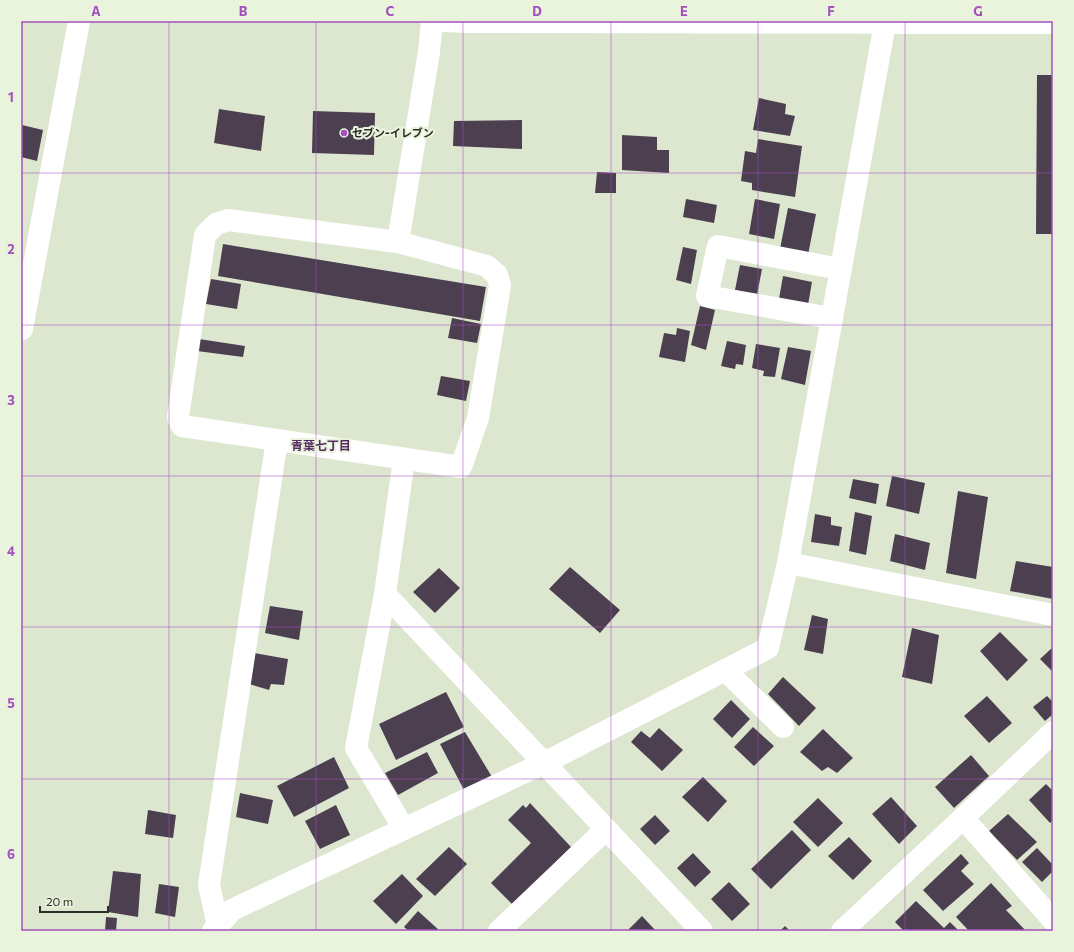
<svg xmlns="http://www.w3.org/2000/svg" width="1074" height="952" font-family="Commissioner,'Noto Sans JP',sans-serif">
<rect width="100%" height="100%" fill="#dde7d0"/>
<path fill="#4c3f50" d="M1037,75H1053V234H1036Z
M759,98L786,104L785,114L795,116L790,136L753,130Z
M219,109L265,116L261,151L214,143Z
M313,111L375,113L374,155L312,153Z
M522,120V149L453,146L454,121Z
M22,125L43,130L37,161L21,157Z
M622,135L657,137V150H669V173L622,170Z
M758,139L802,146L795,197L752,190V183L741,181L745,151L756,153Z
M597,172L616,173V193H595Z
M686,199L717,205L714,223L683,217Z
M755,199L780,204L774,239L749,234Z
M788,208L816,214L808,255L780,249Z
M223,244L486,287L480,321L218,276Z
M683,247L697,250L691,284L676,280Z
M740,265L762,269L757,295L735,290Z
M783,276L812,282L808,305L779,299Z
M211,279L241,284L237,309L206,304Z
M700,306L715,310L706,350L691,345Z
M452,318L481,324L477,343L448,338Z
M677,328L690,331L685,362L659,357L664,333L676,335Z
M199,339L245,346L243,357L197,351Z
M727,341L746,345L743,365L736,364L735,369L721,366Z
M756,344L780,348L775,377L763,376L764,371L752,368Z
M788,347L811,351L805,385L781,379Z
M441,376L470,381L466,401L437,395Z
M892,476L925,483L919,514L886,506Z
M853,479L879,484L876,504L849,498Z
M958,491L988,497L976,579L946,573Z
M855,512L872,516L866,555L849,551Z
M815,514L831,517V525L842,527L839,546L811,542Z
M895,534L930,543L925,570L890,561Z
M1016,561L1053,567V599L1010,591Z
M570,567L620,610L600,633L549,589Z
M439,568L460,588L435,613L413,592Z
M270,606L303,611L299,640L265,633Z
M812,615L828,619L823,654L804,650Z
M912,628L939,635L932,684L902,677Z
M1000,632L1028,660L1007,681L980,651Z
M1053,647V672L1040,659Z
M254,653L288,659L284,685L271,684L269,690L249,684Z
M783,677L816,708L799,726L768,694Z
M446,692L464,727L396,760L379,724Z
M987,696L1012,723L989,743L964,716Z
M1047,696L1053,702V714L1045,721L1033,707Z
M731,700L750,719L732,738L713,719Z
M753,727L774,746L754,766L734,747Z
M659,728L683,750L662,771L631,742L641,731L650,738Z
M823,729L853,758L837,773L828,767L822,771L800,752Z
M465,732L492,777L464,790L440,744Z
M427,752L438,773L398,795L385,773Z
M971,755L989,776L954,808L935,787Z
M334,757L349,788L294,817L277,786Z
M703,777L727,801L708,822L682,797Z
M1046,784L1053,791V820L1050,823L1029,800Z
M240,793L273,800L268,824L236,817Z
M891,797L917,826L899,844L872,814Z
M818,798L843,823L818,847L793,822Z
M530,803L571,847L513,905L491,883L531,843L508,820L523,805L526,808Z
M336,805L350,835L320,849L305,821Z
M148,810L176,815L173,838L145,834Z
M1008,814L1037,842L1017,860L989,831Z
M655,815L670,831L655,845L640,829Z
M792,830L811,850L771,889L751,869Z
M849,837L872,861L853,880L828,856Z
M449,847L467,864L435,896L416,879Z
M1037,848L1053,865V871L1042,882L1022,862Z
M693,853L711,872L695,887L677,868Z
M961,854L969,863L961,871L974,884L943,911L923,890Z
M113,871L141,874L138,917L108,912Z
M402,874L423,896L396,924L373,901Z
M729,882L750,904L732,921L711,899Z
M991,883L1012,906L1006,910L1026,931H969L956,917Z
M159,884L179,887L175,917L155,913Z
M916,901L944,928L950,922L959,931H904L895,922Z
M418,911L440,931H409L404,927Z
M642,916L656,931H627Z
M106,917L117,918L116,931H105Z
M785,926L790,931H780Z"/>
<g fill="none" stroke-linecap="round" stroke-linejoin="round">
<path stroke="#fff" stroke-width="22" d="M446,21L468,22L1053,23
M228,220L398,242L487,266L497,275L500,285L478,418L461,467L182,426L178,417L205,235L216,224Z
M398,242L429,52L432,21
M831,318L707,296L718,246L840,269
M22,329L79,21
M404,459L385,594L356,748L404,829
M788,563L1053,615
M385,594L702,931
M725,670L783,727
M963,818L1053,920
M218,926L209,885L277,440
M213,931L232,910L544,763L768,648L788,563L885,23
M499,931L606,829
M842,931L963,818L1053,732"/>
</g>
<path fill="none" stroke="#a450bf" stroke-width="1" stroke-opacity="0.55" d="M169,21V931M316,21V931M463,21V931M611,21V931M758,21V931M905,21V931M21,173H1053M21,325H1053M21,476H1053M21,627H1053M21,779H1053"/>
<circle fill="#a450bf" stroke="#eaf4dd" stroke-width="1.5" cx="344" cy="133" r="4"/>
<g text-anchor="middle" stroke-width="4" stroke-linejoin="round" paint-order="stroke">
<g font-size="11" font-weight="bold" fill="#2c2f27" stroke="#eaf4dd" text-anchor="start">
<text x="352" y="137">セブン-イレブン</text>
</g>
<g font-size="12" font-weight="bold" fill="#532b61" stroke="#eaf4dd">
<text x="321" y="450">青葉七丁目</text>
</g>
</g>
<rect width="1074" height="952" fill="none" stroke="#eaf4dd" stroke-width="44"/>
<path d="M40 906v6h68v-6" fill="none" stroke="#2c2f27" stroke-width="2"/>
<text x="46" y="906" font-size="12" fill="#2c2f27" stroke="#eaf4dd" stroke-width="3" paint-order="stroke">20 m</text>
<rect x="22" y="22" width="1030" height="908" fill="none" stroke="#a450bf" stroke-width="1.5"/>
<g font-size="13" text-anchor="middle" font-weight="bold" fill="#a450bf">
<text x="96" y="16">A</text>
<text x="243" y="16">B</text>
<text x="390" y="16">C</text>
<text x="537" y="16">D</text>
<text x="684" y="16">E</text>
<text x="831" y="16">F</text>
<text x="978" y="16">G</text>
<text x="11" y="102">1</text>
<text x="11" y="254">2</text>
<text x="11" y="405">3</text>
<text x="11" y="556">4</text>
<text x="11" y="708">5</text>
<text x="11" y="859">6</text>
</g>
</svg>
